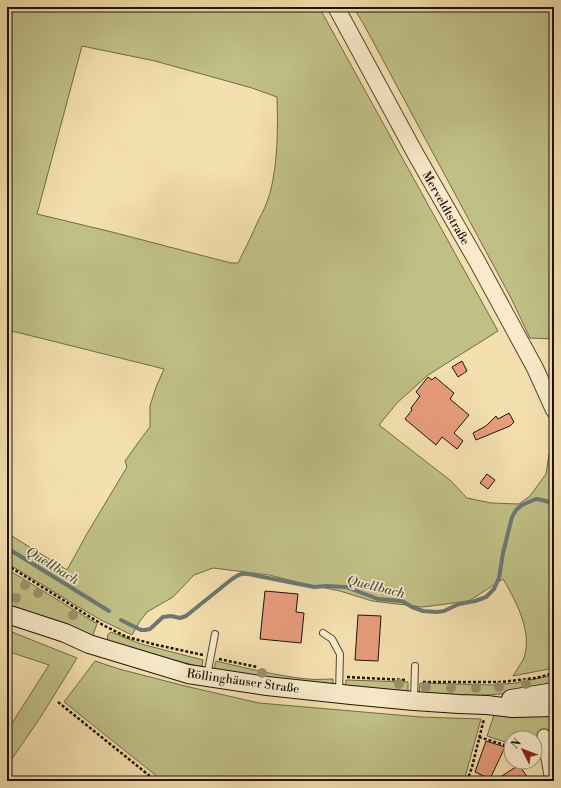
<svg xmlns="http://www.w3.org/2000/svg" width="561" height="788" font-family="'Libre Bodoni',serif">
<rect width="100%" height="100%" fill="#f4dfae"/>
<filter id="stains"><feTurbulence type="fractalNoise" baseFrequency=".005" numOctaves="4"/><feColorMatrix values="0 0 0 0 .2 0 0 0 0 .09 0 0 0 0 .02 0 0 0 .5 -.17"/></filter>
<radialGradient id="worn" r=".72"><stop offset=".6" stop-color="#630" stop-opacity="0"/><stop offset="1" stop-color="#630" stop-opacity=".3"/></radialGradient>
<path fill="#c0c086" stroke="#6e6a49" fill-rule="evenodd" d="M7,7H319L426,201L498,331L428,375L397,403L379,425L451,481L467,498L491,503L519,504L530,496L546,474L549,454L554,452V668L513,676C516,671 520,665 523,660C534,634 516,601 503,579L469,601L423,607L372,601L340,591L301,583L269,575L213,568L194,575L173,597L147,612L140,621L132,635L101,620L77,606L7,563V533L67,570L88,532L127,467L125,461L143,436L150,427V406L156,387L164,369L16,332L7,331ZM82,46L155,61L252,88L277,97C278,127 278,163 270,193C267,203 263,212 258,221C252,235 245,249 238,263H231L112,232L37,214Z
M353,7H554V339L530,338L511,298L363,23Z
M7,569L97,624L92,637L7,608Z
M7,630L77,658L40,718L7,766V731L49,665L7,651Z
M111,632L141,644L203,660L202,666H198L153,655L107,641L108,634Z
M95,661L119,669L185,686L259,703L421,717L481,719L464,781H163L64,702Z
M216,661C246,668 277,676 308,679C316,680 325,679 333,679V687L243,675L214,669Z
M554,675V686C536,689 518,693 499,694C473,697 446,694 419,693L420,683L492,685L516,683Z
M346,680L408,682V693L345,689Z
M554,713V727L547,731L535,740V738H511V744L487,736L494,715Z"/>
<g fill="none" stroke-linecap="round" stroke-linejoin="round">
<path stroke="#6d7773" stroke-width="4" d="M7,548L109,611
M121,620L141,630H145L150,629L163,617L171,616L180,618L186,616L232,579C238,575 241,573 248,574L314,587L326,586L346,587L378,599L402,601L412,607L423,611L437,612L444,611L459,604L475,601L486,597L494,589L499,578L503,553L512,517L516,510L522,505L536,499L542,500L549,502L554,505"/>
</g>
<path fill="#e79c7b" stroke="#1d140c" d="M462,361L467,371L458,377L452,367Z
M428,377L432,380L435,377L454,393L450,399L469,415L454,433L463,441L457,449L442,437L436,445L405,419L412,410L411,408L420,396L416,392Z
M509,413L514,422L510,426L476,440L473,433L486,426L496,416L498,419Z
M487,474L495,480L488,489L480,483Z
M265,591L298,594L296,612L304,613L301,643L260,639Z
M358,615L381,616L378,661L355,660Z
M486,741L505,747L490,779L475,772Z
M519,765L530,781H494Z"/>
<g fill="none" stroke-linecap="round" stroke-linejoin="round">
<defs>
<path id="service" d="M323,633L332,639L340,654L339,693
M207,676L215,634
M414,699L415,666"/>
<path id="minor" d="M544,736L552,781"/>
<path id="tertiary" d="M336,7L415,153L478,263L535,368L554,410"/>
<path id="secondary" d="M7,614L65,633L89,644L188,674L267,686L351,695L414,701L459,704L487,705L512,708L554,707
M511,699L554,692"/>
</defs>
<use href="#service" stroke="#534734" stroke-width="8"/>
<use href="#minor" stroke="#534734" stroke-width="15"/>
<use href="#tertiary" stroke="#534734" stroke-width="18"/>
<use href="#secondary" stroke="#1d140c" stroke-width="20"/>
<path stroke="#1d140c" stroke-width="2.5" stroke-dasharray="3 2" stroke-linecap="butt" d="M7,565L103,625L127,637L157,645L203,655
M219,659L257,667
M347,677L406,680
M423,682H501L536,678L554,673
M58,702L156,781
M479,737L511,747
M467,781L472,767L484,719"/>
<use href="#service" stroke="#f8eaca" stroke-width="6"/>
<use href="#minor" stroke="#f8eaca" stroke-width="13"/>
<use href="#tertiary" stroke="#f8eaca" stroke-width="16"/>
<use href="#secondary" stroke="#f8eaca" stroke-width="18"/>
</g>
<g fill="#9d906d">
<circle cx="25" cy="585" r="5"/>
<circle cx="38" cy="593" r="5"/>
<circle cx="16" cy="598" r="5"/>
<circle cx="73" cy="615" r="5"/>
<circle cx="262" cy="673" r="5"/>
<circle cx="399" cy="684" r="5"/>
<circle cx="526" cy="684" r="5"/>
<circle cx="426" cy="687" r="5"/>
<circle cx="499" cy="687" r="5"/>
<circle cx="451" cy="688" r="5"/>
<circle cx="476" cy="688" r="5"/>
</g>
<g text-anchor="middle" stroke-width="3" stroke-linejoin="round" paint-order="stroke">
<g font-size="12" fill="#1d140c" stroke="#f8eaca">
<text transform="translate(446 208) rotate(60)" y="4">Merveldtstraße</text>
<text transform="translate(243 681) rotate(8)" y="4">Röllinghäuser Straße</text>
</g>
<g font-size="13" font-style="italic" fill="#4c4e48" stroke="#f8eaca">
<text transform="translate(53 565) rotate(32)" y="5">Quellbach</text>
<text transform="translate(376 586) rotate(14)" y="5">Quellbach</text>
</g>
</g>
<rect width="561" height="788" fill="none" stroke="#f4dfae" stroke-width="24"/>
<rect x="8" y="8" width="545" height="772" fill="none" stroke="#1d140c" stroke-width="2"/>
<rect x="12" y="12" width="537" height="764" fill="none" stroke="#1d140c"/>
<g transform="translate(523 750) rotate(312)"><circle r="19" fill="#f8eaca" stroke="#a0947e"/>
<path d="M0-3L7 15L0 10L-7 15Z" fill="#8f2418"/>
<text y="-6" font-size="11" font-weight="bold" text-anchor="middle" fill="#1d140c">N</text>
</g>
<rect width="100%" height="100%" filter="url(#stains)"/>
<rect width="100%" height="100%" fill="url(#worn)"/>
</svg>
